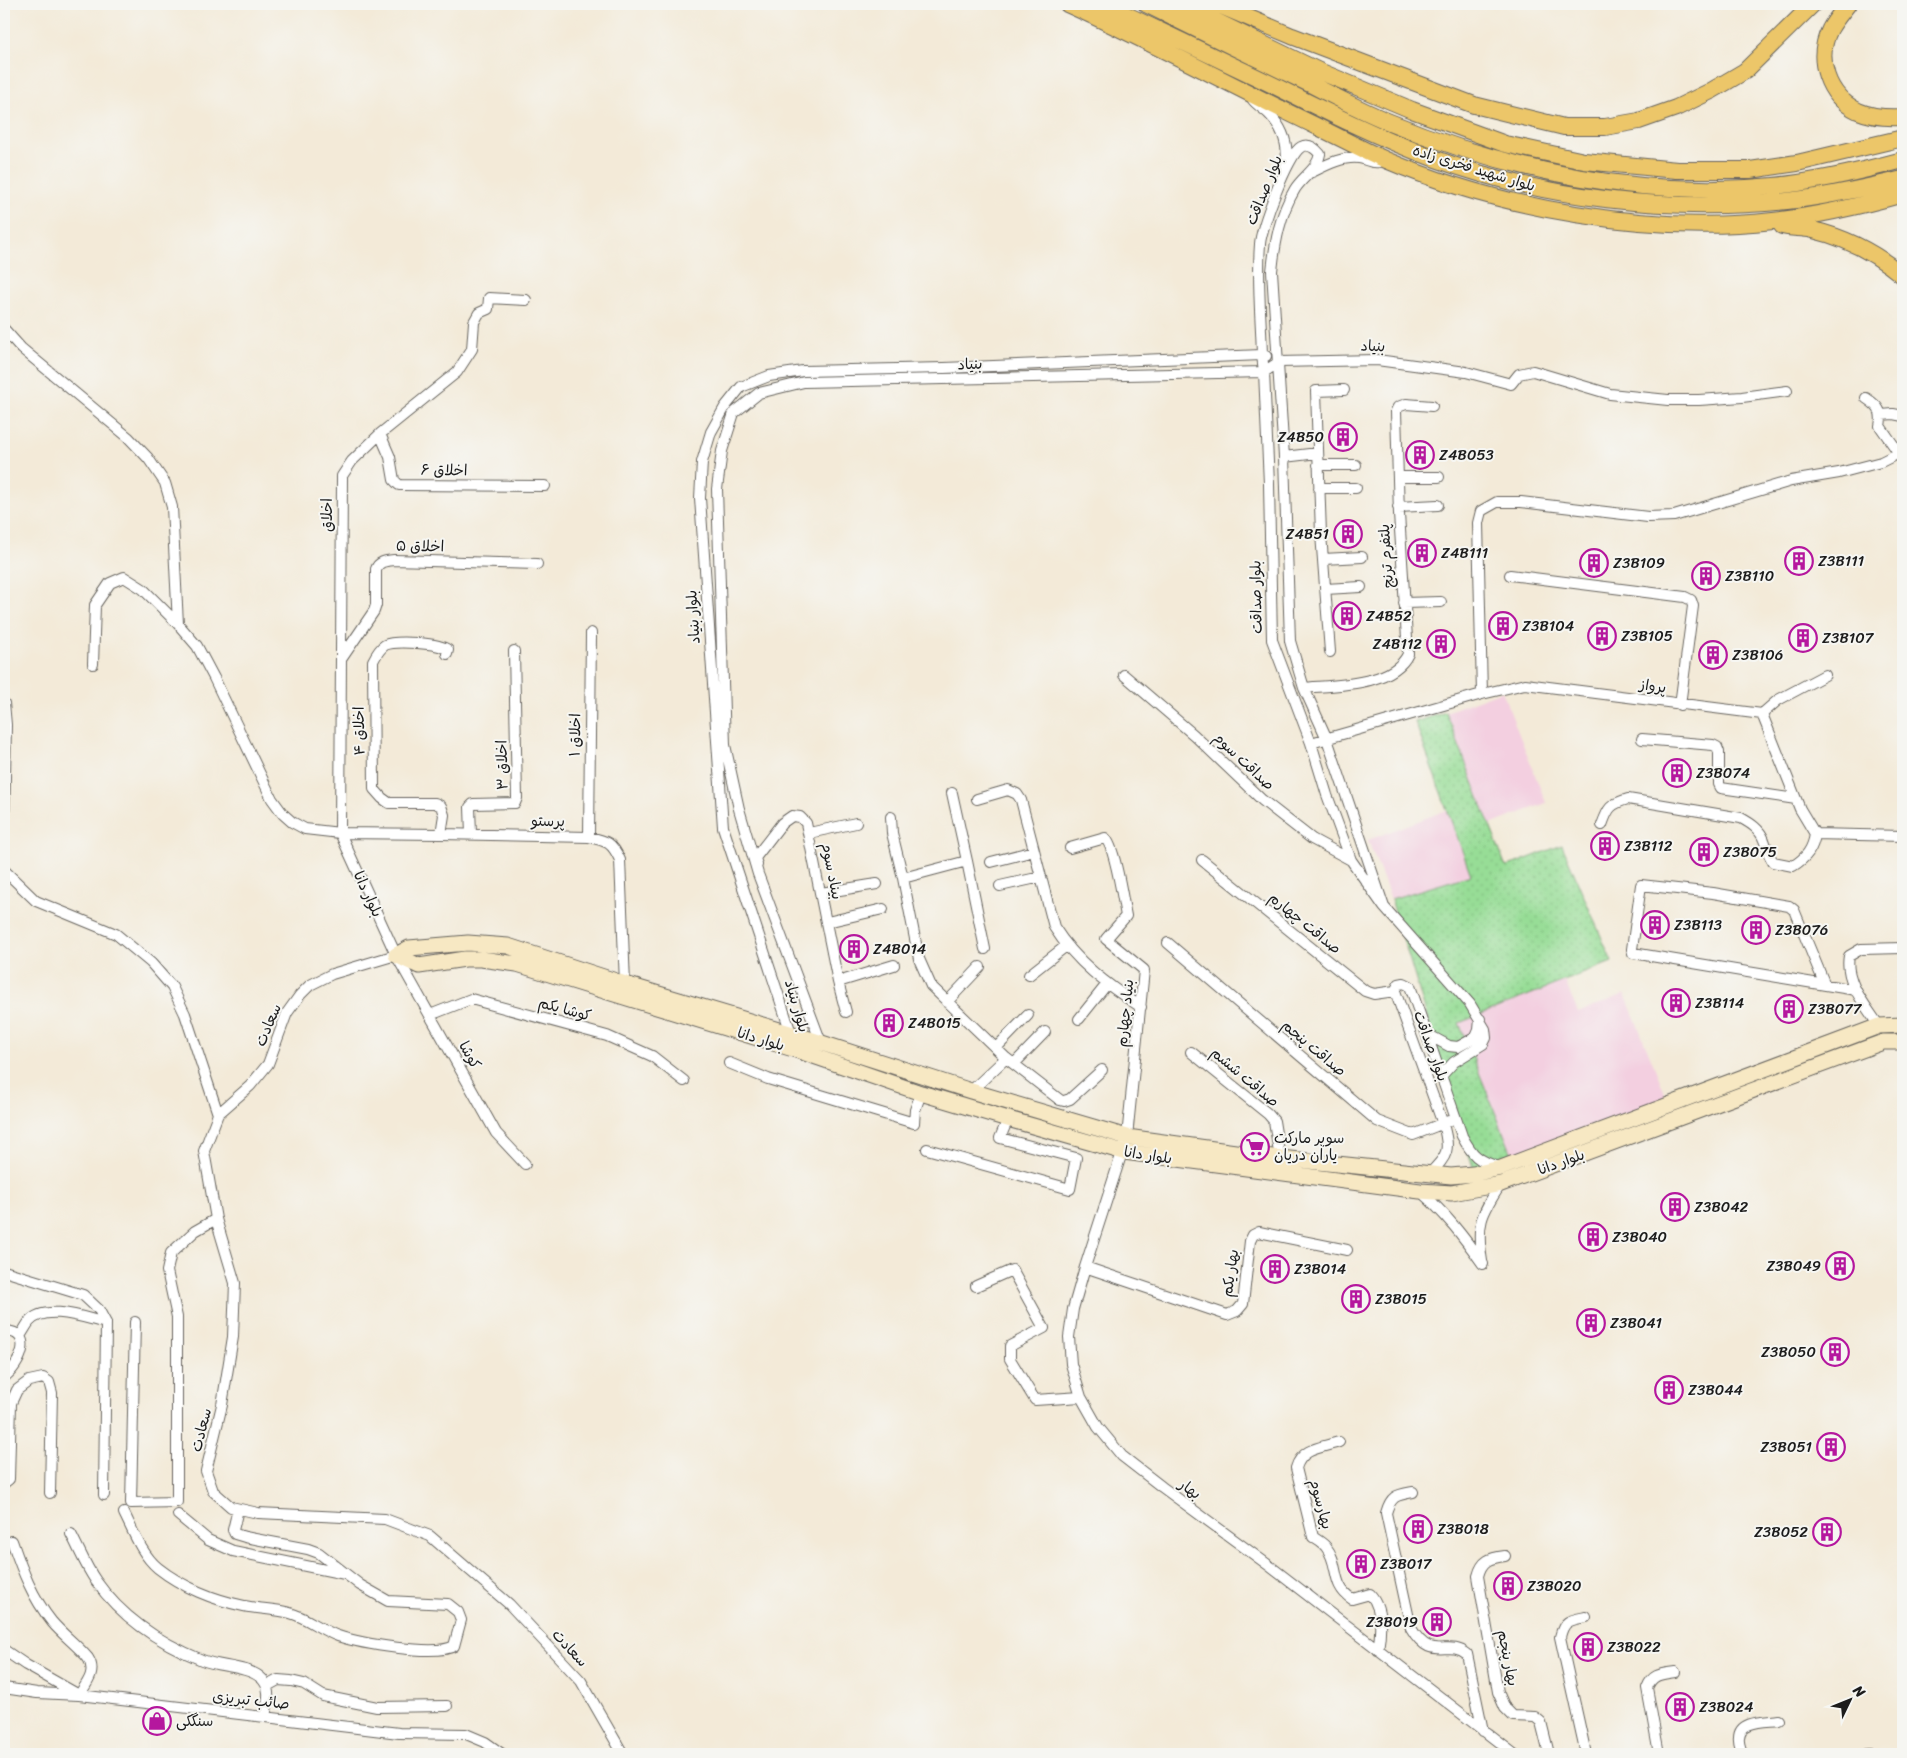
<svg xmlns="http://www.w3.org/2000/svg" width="1907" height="1758" font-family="Sriracha,'Playpen Sans Arabic',sans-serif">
<defs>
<pattern id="park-dots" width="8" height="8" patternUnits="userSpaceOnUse" patternTransform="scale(1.25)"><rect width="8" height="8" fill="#97dd96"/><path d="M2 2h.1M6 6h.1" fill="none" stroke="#82bd81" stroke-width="1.8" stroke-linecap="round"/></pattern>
</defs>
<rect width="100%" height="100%" fill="#f6f6f2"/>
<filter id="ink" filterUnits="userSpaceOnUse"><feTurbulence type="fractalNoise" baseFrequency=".02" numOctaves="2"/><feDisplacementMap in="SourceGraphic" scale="10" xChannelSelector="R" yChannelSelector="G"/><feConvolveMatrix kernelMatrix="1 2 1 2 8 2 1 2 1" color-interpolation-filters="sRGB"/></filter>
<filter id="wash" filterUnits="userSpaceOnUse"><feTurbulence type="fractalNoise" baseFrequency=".0096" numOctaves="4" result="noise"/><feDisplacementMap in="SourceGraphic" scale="20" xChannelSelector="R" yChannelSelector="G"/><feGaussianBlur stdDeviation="1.12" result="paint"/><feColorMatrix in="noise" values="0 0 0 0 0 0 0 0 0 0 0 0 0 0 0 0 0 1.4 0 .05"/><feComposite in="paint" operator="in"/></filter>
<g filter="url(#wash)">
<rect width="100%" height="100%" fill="#f3ead8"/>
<path fill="#f3cfe0" d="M1502,691L1546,803L1490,825L1446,712Z
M1447,810L1471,875L1391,899L1368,840Z
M1565,981L1578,1013L1625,994L1669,1103L1516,1164L1459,1023Z"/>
<path fill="url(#park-dots)" stroke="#5a7c59" d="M1446,712L1506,867L1562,845L1612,962L1459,1023L1516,1164L1476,1177L1391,899L1471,875L1415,722Z"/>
</g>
<g filter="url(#ink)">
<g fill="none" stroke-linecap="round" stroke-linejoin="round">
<defs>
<path id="street" d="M1253,100C1258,106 1264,109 1269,114C1283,128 1289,146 1286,166
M1312,172C1326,165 1343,156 1359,158C1366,159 1372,164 1379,162
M4,329L21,348L128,437L148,458L165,483L172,507L178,624
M1866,398C1878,406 1883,411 1880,426L1899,453L1903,454
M1882,415L1893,414L1903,416
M380,434L390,457L394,480L399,485L545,486
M1284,457L1318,453
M1318,465H1356
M1398,477H1439
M1319,488H1356
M1398,507L1438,505
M1323,559L1362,557
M1510,575L1685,597L1691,600L1693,606L1680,705
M1325,589L1361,587
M1404,603L1441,602
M1330,652L1321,534L1316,391L1344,390
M342,658L374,611L376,605V569C379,561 386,561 394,560L537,564
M93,664L95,605L110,583L124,577L143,589L178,624L197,646L214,678L272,799L283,814L292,822L305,829L340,833L441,834L589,837C607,841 612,842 620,860L625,984
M1124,675L1194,735L1262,800L1312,839L1351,860
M1304,688C1334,685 1393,686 1408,654L1399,514L1396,411L1398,407L1406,404L1432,406
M1482,694L1478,523L1481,511L1497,502H1521L1648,517L1674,516L1791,481L1839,473L1881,462L1899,453
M4,703L6,725L4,830
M1762,714L1778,700L1825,675
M1642,739L1713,745L1717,747L1719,752V784L1721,788L1796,799
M1311,743L1482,694L1525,684L1762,714L1800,809L1815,834L1903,836
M977,799L1008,790L1017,794L1021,800L1054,927C1076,962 1107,985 1141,1007
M891,817L892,833L903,878L919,959L931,986L1006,1058L1060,1100L1064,1101L1070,1099L1102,1070
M1602,825C1608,808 1610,804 1628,799L1741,818C1750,823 1760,829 1764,840C1768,850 1766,851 1773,862L1793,866C1806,858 1813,849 1815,834
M809,833L856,823
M441,834L444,815L441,806L435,803H389L382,798L374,789L373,661C376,655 379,649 385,645C395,640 440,643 448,650L447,654
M471,834L470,807L473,804L515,803L517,798L514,651
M589,837L591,633
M1070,848L1105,838C1115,846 1123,901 1126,916L1106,939L1144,970L1127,1137L1085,1267L1073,1309L1069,1337L1071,1364L1081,1397L1098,1427L1122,1456L1162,1487L1271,1567L1514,1754
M1202,860L1365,991L1374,994L1395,991
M967,861L985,949
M991,862L1034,851
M757,865L755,858L782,823L792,816L800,817L806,823L838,982L846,1012
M4,870L36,901L116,934L151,963L172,987L185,1014L218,1114
M903,878L967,861L952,793
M1000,886L1041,877
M821,893L877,884
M1384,907L1327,739L1304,688L1290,641L1284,457L1272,271C1275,242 1280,214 1295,189C1303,176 1317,170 1320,154C1315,148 1309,143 1301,147C1288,154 1261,228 1260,244C1257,281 1261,318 1262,355L1264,372L1269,484L1272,640L1311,743L1327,795L1351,860L1384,907L1470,1004L1485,1029L1486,1038L1483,1044L1454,1062L1442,1075
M827,922L883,909
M1168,943L1377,1121L1413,1135L1449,1121
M396,955L332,974L310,985L300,995L287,1013L268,1064L250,1086L218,1114L204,1151L216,1219L235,1283L233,1337L222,1405L206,1471L213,1491L231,1507L258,1513L385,1519L430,1536L509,1604L581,1681L623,1754
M1029,975L1066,946
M838,982L894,965
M1825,985L1794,910L1789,906L1713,893L1641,885L1632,949L1633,953L1856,990
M947,1002L980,967
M430,1015L471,999L607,1036L652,1056L684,1081
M1079,1019L1107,984
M1879,1026C1866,1006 1844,981 1849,956L1861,949L1903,948
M1427,1034L1449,1046L1458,1047L1476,1037L1479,1030L1480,1019
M792,1036L723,827L700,498L702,462L711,432L725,407L741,387L769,376L803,371L944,368L1262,355L1266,356
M822,1045L758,874L739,809L725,745L717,489L722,451L734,413L759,393L804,382L1264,372L1279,362L1377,360L1466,372L1511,384L1519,374L1533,371L1610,394L1668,400H1699L1742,397L1787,391
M996,1048L1028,1015
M1191,1052L1268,1114L1274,1121L1280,1158
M729,1063L768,1079L914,1123L915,1110L921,1093
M1014,1064L1045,1032
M971,1091L1006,1058
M927,1149L1070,1189L1076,1158L1000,1138L1008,1119
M525,1164L496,1133L396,955L340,833L342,476L352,461L380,434L457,372L472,349L474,322L479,313L488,309L489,298L526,300
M1429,1174C1449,1155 1450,1150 1443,1124L1395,991L1399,984L1404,983L1410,986L1462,1136C1472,1155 1478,1161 1499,1167
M1420,1191C1446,1214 1463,1236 1483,1264
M1482,1261C1476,1224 1481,1214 1501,1184
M1085,1267L1227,1315L1237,1311L1243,1304L1250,1241L1253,1235L1259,1232L1347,1250
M4,1271L83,1295L99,1310L106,1323
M976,1286L1012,1270L1044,1328L1010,1346V1359L1035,1400L1081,1397
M135,1322L131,1503L177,1502V1317L167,1271L171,1253L195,1231L216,1219
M4,1331C36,1331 20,1366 4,1377
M20,1336C23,1332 26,1326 29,1322C45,1303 85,1318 106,1323L104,1495
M1339,1442C1320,1448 1302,1448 1296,1468L1313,1537C1317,1540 1323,1543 1326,1547C1340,1564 1330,1585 1352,1599L1370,1594C1383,1608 1381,1633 1378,1650
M4,1483L9,1479L11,1403L17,1390L29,1381L43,1378L49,1382L52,1393L50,1493
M1413,1492C1397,1495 1391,1495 1386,1513L1411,1628C1432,1664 1447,1638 1467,1654L1483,1731
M124,1513C133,1531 142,1555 158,1568C182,1587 214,1600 244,1606C259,1609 275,1609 290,1613C306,1617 321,1630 338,1636C359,1643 435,1657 454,1646L461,1620L458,1612L448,1604L388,1601L360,1585L319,1553L308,1549L245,1537L235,1534L233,1530L238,1509
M178,1515L208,1540L233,1551L345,1574
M71,1534C79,1549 86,1567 96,1581C122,1618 160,1643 202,1660C219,1667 246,1666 260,1677C273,1687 267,1704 265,1717
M1505,1556C1490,1558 1482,1560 1478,1576L1498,1692L1505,1708L1513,1716L1535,1717L1541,1722L1549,1754
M4,1650L26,1665L79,1695L399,1733L466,1734L485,1742L502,1754
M267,1686L278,1680L291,1681L304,1684L323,1696L377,1707L447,1706
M4,1688L37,1693L79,1695C87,1683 97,1672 88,1658C77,1645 63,1635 52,1622C32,1597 22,1570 12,1541
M1586,1754L1560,1637C1564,1620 1570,1620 1586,1617
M1659,1754L1647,1688C1652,1674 1661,1674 1675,1672
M1742,1754C1741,1749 1738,1743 1739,1738C1739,1720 1766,1722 1779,1720
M1868,1754H1871"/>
<path id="secondary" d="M396,955L419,966L465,959H481L517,964L793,1049L921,1093L1008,1119L1124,1152L1420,1191L1452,1193L1501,1184L1883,1042H1903
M396,955L409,948L468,943L508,946L625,984L803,1037L971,1091L1127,1137L1280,1158L1451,1176L1473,1174L1501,1168L1879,1026L1903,1025"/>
<path id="primary" d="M1067,4C1152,42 1234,87 1318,127C1341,138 1363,150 1386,160C1501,209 1649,235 1773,221C1817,216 1860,206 1903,194
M1104,4C1161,31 1218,59 1275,86C1327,112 1379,138 1433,158C1545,199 1669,213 1787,201C1826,197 1865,188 1903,179
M1146,4C1200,31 1254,57 1308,83C1334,96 1360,110 1387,121C1508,171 1643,199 1774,186C1817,182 1862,171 1903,160
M1180,4L1319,71L1412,110L1505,144L1584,161L1677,170H1750L1797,163L1903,138
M1216,4L1292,36L1474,105L1564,127H1605L1639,121L1676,108L1711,91L1745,71L1813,4
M1848,4C1842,12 1835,20 1830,29C1815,59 1827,96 1858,111C1872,117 1888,118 1903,117
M1782,226C1791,229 1803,227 1813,230C1847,238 1877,254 1903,276"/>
</defs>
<use href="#street" stroke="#67645e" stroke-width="12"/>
<use href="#secondary" stroke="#67645e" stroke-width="17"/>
<use href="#primary" stroke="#67645e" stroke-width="18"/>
<use href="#street" stroke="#fff" stroke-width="10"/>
<use href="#secondary" stroke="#f7e8c3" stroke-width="15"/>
<use href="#primary" stroke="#ecc669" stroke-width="16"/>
</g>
</g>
<defs>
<symbol id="building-ring" viewBox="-11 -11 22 22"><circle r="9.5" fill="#f6f6f2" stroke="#b5179e" stroke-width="1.5"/><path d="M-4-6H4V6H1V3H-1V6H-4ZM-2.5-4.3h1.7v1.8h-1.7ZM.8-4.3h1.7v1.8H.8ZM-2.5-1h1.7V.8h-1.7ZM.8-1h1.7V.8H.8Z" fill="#b5179e"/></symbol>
<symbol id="supermarket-ring" viewBox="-11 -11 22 22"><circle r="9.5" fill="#f6f6f2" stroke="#b5179e" stroke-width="1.5"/><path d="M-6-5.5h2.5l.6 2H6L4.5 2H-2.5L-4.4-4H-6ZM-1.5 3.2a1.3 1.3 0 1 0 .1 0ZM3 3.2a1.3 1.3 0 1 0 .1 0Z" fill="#b5179e"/></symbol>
<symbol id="shop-ring" viewBox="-11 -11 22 22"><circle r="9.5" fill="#f6f6f2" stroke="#b5179e" stroke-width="1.5"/><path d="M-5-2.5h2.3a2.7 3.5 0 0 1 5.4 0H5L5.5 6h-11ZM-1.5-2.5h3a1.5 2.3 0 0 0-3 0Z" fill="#b5179e"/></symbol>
</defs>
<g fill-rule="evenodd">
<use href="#building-ring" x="1327" y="421" width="32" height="32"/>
<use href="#building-ring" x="1404" y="439" width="32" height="32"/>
<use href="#building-ring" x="1332" y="518" width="32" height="32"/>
<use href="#building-ring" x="1406" y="537" width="32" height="32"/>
<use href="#building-ring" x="1783" y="545" width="32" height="32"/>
<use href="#building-ring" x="1578" y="547" width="32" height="32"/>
<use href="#building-ring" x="1690" y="560" width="32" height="32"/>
<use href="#building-ring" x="1331" y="600" width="32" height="32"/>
<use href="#building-ring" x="1487" y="610" width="32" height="32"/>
<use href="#building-ring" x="1586" y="620" width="32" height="32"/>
<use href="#building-ring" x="1787" y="622" width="32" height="32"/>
<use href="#building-ring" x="1425" y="628" width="32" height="32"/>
<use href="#building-ring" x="1697" y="639" width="32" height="32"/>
<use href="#building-ring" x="1661" y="757" width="32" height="32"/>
<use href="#building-ring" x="1589" y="830" width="32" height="32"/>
<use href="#building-ring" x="1688" y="836" width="32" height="32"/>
<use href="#building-ring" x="1639" y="909" width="32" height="32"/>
<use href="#building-ring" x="1740" y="914" width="32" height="32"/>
<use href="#building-ring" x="838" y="933" width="32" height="32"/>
<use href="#building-ring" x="1660" y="987" width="32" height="32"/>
<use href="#building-ring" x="1773" y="993" width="32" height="32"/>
<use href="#building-ring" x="873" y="1007" width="32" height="32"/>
<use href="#supermarket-ring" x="1239" y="1131" width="32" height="32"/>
<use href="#building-ring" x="1659" y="1191" width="32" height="32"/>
<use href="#building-ring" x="1577" y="1221" width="32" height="32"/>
<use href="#building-ring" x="1824" y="1250" width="32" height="32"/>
<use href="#building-ring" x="1259" y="1253" width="32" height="32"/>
<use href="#building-ring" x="1340" y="1283" width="32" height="32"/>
<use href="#building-ring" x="1575" y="1307" width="32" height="32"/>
<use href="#building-ring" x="1819" y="1336" width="32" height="32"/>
<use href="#building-ring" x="1653" y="1374" width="32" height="32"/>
<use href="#building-ring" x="1815" y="1431" width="32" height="32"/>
<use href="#building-ring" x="1402" y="1513" width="32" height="32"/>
<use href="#building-ring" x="1811" y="1516" width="32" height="32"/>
<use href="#building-ring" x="1345" y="1548" width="32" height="32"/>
<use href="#building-ring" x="1492" y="1570" width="32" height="32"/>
<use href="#building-ring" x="1421" y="1606" width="32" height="32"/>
<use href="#building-ring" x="1572" y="1631" width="32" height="32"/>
<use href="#building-ring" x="1664" y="1691" width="32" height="32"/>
<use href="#shop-ring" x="141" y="1705" width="32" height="32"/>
</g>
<g text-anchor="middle" stroke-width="4" stroke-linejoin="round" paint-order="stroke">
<g font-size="15" fill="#1c1c1c" stroke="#f6f6f2">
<text transform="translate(1474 168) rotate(17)" y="5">بلوار شهید فخری زاده</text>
<text transform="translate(1264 190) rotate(-68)" y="5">بلوار صداقت</text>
<text transform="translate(1373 346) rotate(2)" y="5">بنیاد</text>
<text transform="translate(970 364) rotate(-2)" y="5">بنیاد</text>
<text transform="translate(444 470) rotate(1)" y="5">اخلاق ۶</text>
<text transform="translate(327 515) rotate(-90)" y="5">اخلاق</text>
<text transform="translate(420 546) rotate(1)" y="5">اخلاق ۵</text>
<text transform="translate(1386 556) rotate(-94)" y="5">پلتفرم ترنج</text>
<text transform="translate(1256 597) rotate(-91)" y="5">بلوار صداقت</text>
<text transform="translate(693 617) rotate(-94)" y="5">بلوار بنیاد</text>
<text transform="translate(1653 686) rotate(8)" y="5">پرواز</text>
<text transform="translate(359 731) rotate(-91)" y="5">اخلاق ۴</text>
<text transform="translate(575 735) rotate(-89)" y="5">اخلاق ۱</text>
<text transform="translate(1244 761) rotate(43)" y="5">صداقت سوم</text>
<text transform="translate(502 765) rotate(-91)" y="5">اخلاق ۳</text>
<text transform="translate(548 821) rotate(1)" y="5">پرستو</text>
<text transform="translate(832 871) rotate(79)" y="5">بیناد سوم</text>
<text transform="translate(368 894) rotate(65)" y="5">بلوار دانا</text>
<text transform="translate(1305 923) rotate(39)" y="5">صداقت چهارم</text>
<text transform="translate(797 1006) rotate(74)" y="5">بلوار بنیاد</text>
<text transform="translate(565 1009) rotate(15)" y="5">کوشا یکم</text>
<text transform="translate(1125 1013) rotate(-84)" y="5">بنیاد چهارم</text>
<text transform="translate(268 1025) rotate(-67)" y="5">سعادت</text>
<text transform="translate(761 1039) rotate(17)" y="5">بلوار دانا</text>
<text transform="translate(1431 1046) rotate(70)" y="5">بلوار صداقت</text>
<text transform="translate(1314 1048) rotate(40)" y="5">صداقت پنجم</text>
<text transform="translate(470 1055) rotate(61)" y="5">کوشا</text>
<text transform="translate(1245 1077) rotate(40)" y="5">صداقت ششم</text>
<text transform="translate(1148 1155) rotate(9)" y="5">بلوار دانا</text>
<text transform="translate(1561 1162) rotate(-20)" y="5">بلوار دانا</text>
<text transform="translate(1230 1273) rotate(-82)" y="5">بهار یکم</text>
<text transform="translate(201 1430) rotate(-76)" y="5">سعادت</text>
<text transform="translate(1190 1489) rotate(35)" y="5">بهار</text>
<text transform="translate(1321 1504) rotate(75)" y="5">بهارسوم</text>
<text transform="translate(570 1648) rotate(47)" y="5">سعادت</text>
<text transform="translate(1508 1658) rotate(79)" y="5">بهار پنجم</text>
<text transform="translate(251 1700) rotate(6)" y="5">صائب تبریزی</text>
</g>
<g font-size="15" fill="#1c1c1c" stroke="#f6f6f2" text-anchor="start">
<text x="1324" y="442" text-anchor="end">Z4B50</text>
<text x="1439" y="460">Z4B053</text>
<text x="1329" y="539" text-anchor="end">Z4B51</text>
<text x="1441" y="558">Z4B111</text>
<text x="1818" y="566">Z3B111</text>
<text x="1613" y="568">Z3B109</text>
<text x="1725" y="581">Z3B110</text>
<text x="1366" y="621">Z4B52</text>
<text x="1522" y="631">Z3B104</text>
<text x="1621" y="641">Z3B105</text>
<text x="1822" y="643">Z3B107</text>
<text x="1422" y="649" text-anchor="end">Z4B112</text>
<text x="1732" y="660">Z3B106</text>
<text x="1696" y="778">Z3B074</text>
<text x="1624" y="851">Z3B112</text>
<text x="1723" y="857">Z3B075</text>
<text x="1674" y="930">Z3B113</text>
<text x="1775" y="935">Z3B076</text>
<text x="873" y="954">Z4B014</text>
<text x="1695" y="1008">Z3B114</text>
<text x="1808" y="1014">Z3B077</text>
<text x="908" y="1028">Z4B015</text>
<text x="1274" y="1143">سوپر مارکت<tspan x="1274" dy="17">یاران دریان</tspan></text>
<text x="1694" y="1212">Z3B042</text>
<text x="1612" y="1242">Z3B040</text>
<text x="1821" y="1271" text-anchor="end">Z3B049</text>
<text x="1294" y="1274">Z3B014</text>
<text x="1375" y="1304">Z3B015</text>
<text x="1610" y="1328">Z3B041</text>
<text x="1816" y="1357" text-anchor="end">Z3B050</text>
<text x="1688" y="1395">Z3B044</text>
<text x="1812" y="1452" text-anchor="end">Z3B051</text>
<text x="1437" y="1534">Z3B018</text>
<text x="1808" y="1537" text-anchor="end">Z3B052</text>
<text x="1380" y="1569">Z3B017</text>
<text x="1527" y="1591">Z3B020</text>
<text x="1418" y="1627" text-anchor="end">Z3B019</text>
<text x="1607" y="1652">Z3B022</text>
<text x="1699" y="1712">Z3B024</text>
<text x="176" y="1726">سنگکی</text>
</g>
</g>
<rect width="1907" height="1758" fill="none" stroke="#f6f6f2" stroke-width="20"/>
<g transform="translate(1850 1700) rotate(47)" stroke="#f6f6f2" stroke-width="4" paint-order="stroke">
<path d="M0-4L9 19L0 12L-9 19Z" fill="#1c1c1c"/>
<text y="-8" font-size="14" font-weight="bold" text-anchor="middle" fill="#1c1c1c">N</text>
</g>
</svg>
